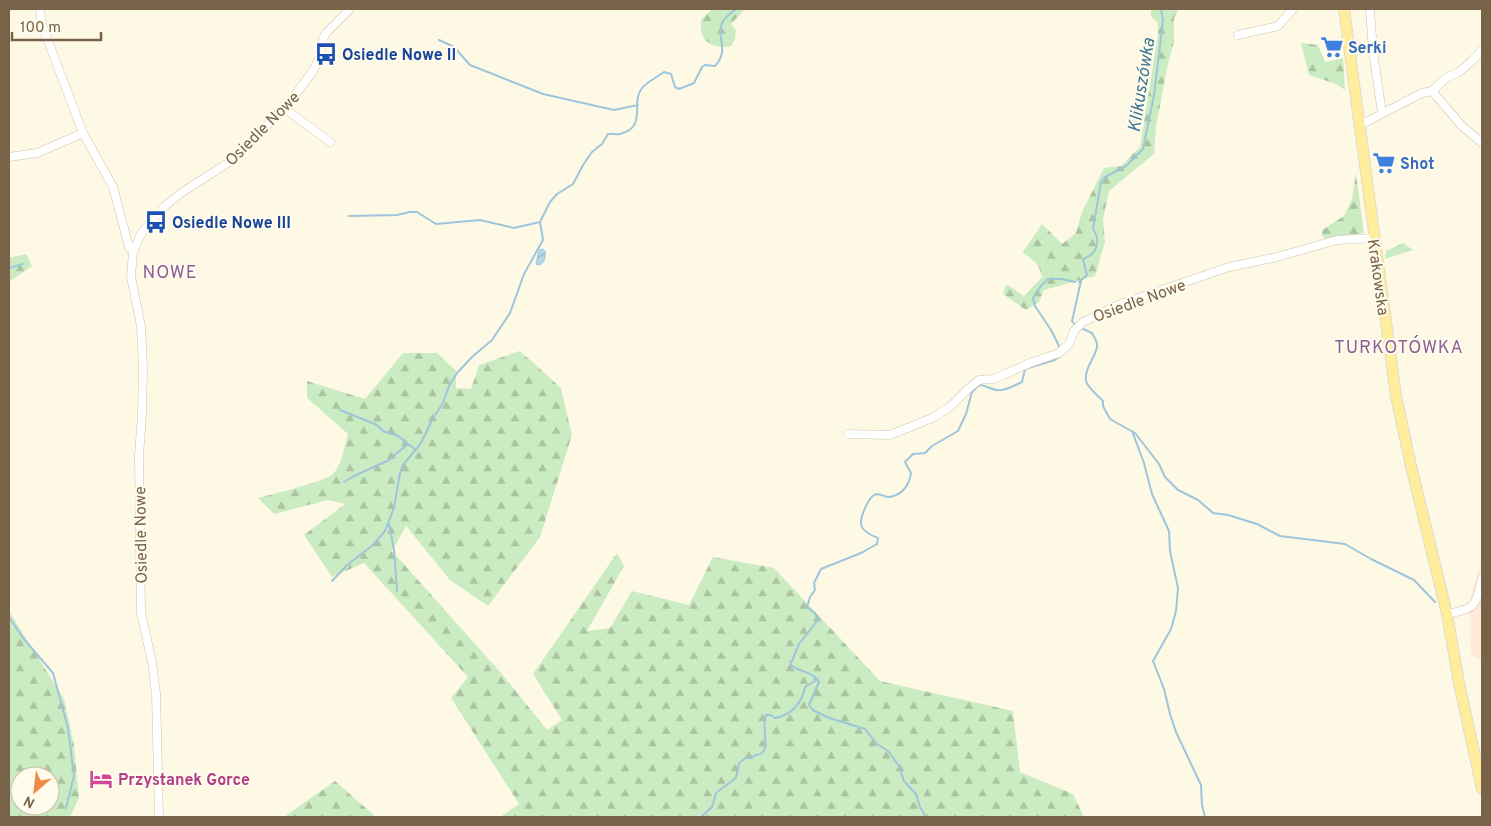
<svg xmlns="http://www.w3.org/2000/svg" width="1491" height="826" font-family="Overpass,sans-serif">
<defs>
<pattern id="forest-firs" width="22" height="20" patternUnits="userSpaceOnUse" patternTransform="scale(1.25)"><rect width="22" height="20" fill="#cbecc2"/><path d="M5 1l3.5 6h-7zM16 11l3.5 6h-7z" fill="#aac3a0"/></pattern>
<pattern id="water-waves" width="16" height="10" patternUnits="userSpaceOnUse" patternTransform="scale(1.25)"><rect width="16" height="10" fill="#b8d8e9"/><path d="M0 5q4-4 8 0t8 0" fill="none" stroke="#9ab3bf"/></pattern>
</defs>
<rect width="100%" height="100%" fill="#fef9e5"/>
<path fill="#ffebd8" d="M1482,560V661L1471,655L1470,599Z"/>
<path fill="url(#forest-firs)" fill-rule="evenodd" d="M712,9H745L731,24L736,30L735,39L730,47C710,47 699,42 701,20Z
M1151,9H1179L1174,18V41L1167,68L1156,127L1154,154L1109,191L1103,219L1105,242L1095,276L1044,290L1039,302L1026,310L1003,294L1006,284L1024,296L1042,277L1038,265L1023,252L1042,224L1062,244L1076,233L1082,212L1104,168L1121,166L1140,147L1158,34V23L1151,16Z
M1301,43L1318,45L1325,62L1343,58L1345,90L1336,84L1309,75Z
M1356,173L1364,233L1326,240L1322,235V230L1344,216L1352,199Z
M1403,243L1413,250L1385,259L1386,251Z
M26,254L32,266L9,282V258Z
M520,351L561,388L572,435L540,537L488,606L450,580L406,526L392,551L502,674L547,730L562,720L533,674L617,553L624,566L587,631L610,628L632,591L689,605L713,557L774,568L880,681L1013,711L1020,772L1073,794L1084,817H500L519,804L451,698L468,677L364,563L332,577L304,535L345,504L328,500L274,514L258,498C272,494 325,482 333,474C341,466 345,445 348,434L307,398V381L365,399L403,353H437L456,371V388L471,389L479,365Z
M9,611L64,699L74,745L79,798L70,817H9ZM20,776H50V806H20Z
M335,781L376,817H284Z"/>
<path fill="url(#water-waves)" stroke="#9dc5db" d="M543,249L545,251C546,256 545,263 539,265L536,264L539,250Z"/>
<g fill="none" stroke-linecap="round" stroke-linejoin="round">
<path stroke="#9dc5db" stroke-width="2" d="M439,40L454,47L470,65L543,94L614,110L638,105
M349,216L397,215L410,212H417L436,224L480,220L514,228L540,222
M9,268L23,264
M1079,282L1087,275L1083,260C1086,257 1091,256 1093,253C1099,245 1098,236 1093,229L1101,182L1105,177L1126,166L1143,149L1154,95L1163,20L1161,9
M1076,326L1072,321L1081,281
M1081,328L1092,333C1094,337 1098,342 1097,347C1095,358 1084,369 1086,381C1088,388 1098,396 1103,401V406L1110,419L1135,433L1159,464L1165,477L1178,490L1198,500L1213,513L1228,515L1257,524L1280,536L1345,544L1371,559L1414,580L1435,602
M1060,348L1051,330L1035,306L1033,298L1041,286L1048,279H1062L1075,282
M340,410L377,425L383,431L398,436L416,450
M1132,431L1144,463L1152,494L1169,531L1170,551L1178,588L1176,611L1171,629L1153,661L1164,689L1170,714L1176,732L1201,785L1202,805L1205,817
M344,482L354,476L389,460L408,444
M389,524L394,550L397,591
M332,581L347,565L373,545L385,531L394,508L400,473L403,465L421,443L433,418L443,403L449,386L457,373L472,357L492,340L510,313L524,274L543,240L540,222L550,202L557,194L573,184L583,165L592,152L602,144L608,134C612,133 616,135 620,134C648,127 630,103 642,88C647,82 657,77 664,72L671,74L675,87L679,89L694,83L702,67L705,65L715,66C730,50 716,38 722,23C724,18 731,13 736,9
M9,617L23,638L53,673L68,728L74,776L66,808
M814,676L819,682L809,705L813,710L829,718L865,729L877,744L888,751L899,766L904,781L916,794L920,807L926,817
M701,817L712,807L716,793L736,778L739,763L747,757L751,758C754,754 758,756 762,753C770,747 761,726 766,715H771L775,718C791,715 802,704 805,687L815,681L814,676C806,671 798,671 791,665L790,662L792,661L799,644L818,620L815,613L807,607L810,597L815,590L814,583L821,569L861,553L877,544L878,538C873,536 864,532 862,527C858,520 868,499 874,495C879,492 883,497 889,497C903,495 909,485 911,473L905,462L913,454L925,453L932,446L958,431L966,414L972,392L979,385C986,385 991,390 998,390C1006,391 1015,385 1022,382L1025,369L1055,360L1063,354"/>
<defs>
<path id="minor" d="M40,9L42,25L83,133L113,187L129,247L133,252
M1370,9L1373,51L1382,113
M1238,35L1278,26L1293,9
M1432,91L1446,78L1459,72L1471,62L1482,50
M284,108L330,142
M1359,124L1368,121L1422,93L1432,91L1462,126L1482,143
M9,157L37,153L83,133
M848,434L890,435L932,418L951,406L968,389L979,380L994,379L1030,363L1059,353L1069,344L1074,331L1083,322L1118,305L1229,267L1273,258L1337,240L1374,238
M1447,614C1477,608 1475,607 1482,578
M159,817L156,693L152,662L141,613L139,456L142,414L143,368L141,326L131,277L133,252L142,232L165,206L181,193L234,159L290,102L313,71L320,56L323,39L326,33L350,9"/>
<path id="major" d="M1344,9L1396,396L1411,466L1447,614L1459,683L1482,789"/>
</defs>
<use href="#minor" stroke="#d0c2aa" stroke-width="9"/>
<use href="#major" stroke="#dfdad3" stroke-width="12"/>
<use href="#minor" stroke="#fff" stroke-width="8"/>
<use href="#major" stroke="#ffed9b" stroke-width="10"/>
</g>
<defs>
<symbol id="supermarket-bare" viewBox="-9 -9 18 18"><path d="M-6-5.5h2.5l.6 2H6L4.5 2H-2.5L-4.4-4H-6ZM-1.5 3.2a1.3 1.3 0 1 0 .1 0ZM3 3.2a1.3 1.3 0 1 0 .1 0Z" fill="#3f7fe0" stroke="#fffbed" stroke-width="2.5" paint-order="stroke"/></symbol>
<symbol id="bus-bare" viewBox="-9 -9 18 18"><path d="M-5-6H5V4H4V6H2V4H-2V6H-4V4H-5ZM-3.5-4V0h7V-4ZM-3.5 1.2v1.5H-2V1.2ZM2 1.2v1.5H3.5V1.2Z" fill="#1a4fb4" stroke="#fffbed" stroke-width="2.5" paint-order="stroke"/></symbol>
<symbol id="hotel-bare" viewBox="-9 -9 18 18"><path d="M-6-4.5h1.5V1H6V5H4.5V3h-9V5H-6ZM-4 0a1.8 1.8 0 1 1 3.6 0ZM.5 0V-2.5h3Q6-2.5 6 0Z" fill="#d1479c" stroke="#fffbed" stroke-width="2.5" paint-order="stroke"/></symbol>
</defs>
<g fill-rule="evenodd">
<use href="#supermarket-bare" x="1316" y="31" width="32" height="32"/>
<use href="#bus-bare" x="310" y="38" width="32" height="32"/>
<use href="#supermarket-bare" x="1368" y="147" width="32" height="32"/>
<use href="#bus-bare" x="140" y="206" width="32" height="32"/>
<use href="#hotel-bare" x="85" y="763" width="32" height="32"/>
</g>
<g text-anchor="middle" stroke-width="4" stroke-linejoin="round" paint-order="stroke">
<g font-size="16" font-weight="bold" fill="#366cbe" stroke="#fffbed" text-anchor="start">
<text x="1348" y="53">Serki</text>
<text x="1400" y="169">Shot</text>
</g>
<g font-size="16" font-weight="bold" fill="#164399" stroke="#fffbed" text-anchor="start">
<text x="342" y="60">Osiedle Nowe II</text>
<text x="172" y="228">Osiedle Nowe III</text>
</g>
<g font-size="16" fill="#796348" stroke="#fffbed">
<text transform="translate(262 128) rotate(-45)" y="6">Osiedle Nowe</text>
<text transform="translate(1379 277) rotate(82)" y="6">Krakowska</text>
<text transform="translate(1139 300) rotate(-20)" y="6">Osiedle Nowe</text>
<text transform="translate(140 535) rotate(-91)" y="6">Osiedle Nowe</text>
</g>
<g font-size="16" font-weight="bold" fill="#b23c85" stroke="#fffbed" text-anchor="start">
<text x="118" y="785">Przystanek Gorce</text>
</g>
<g font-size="18" font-style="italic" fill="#427794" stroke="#fffbed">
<text transform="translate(1141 85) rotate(-81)" y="6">Klikuszówka</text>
</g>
<g font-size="18" letter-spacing="1" fill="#8d5f95" stroke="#fffbed">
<text x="170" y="278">NOWE</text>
<text x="1399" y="353">TURKOTÓWKA</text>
</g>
</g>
<rect width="1491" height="826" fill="none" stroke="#796348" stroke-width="20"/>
<g transform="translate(35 791) rotate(208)"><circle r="24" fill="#fffbed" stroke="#c9beab"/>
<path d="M0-4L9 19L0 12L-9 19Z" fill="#ef8b43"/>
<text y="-8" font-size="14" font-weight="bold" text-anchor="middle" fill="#796348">N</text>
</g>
<path d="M12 32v8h89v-8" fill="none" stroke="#796348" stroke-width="2.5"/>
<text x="20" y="32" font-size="15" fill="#796348" stroke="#fffbed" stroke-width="4" paint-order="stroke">100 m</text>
</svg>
